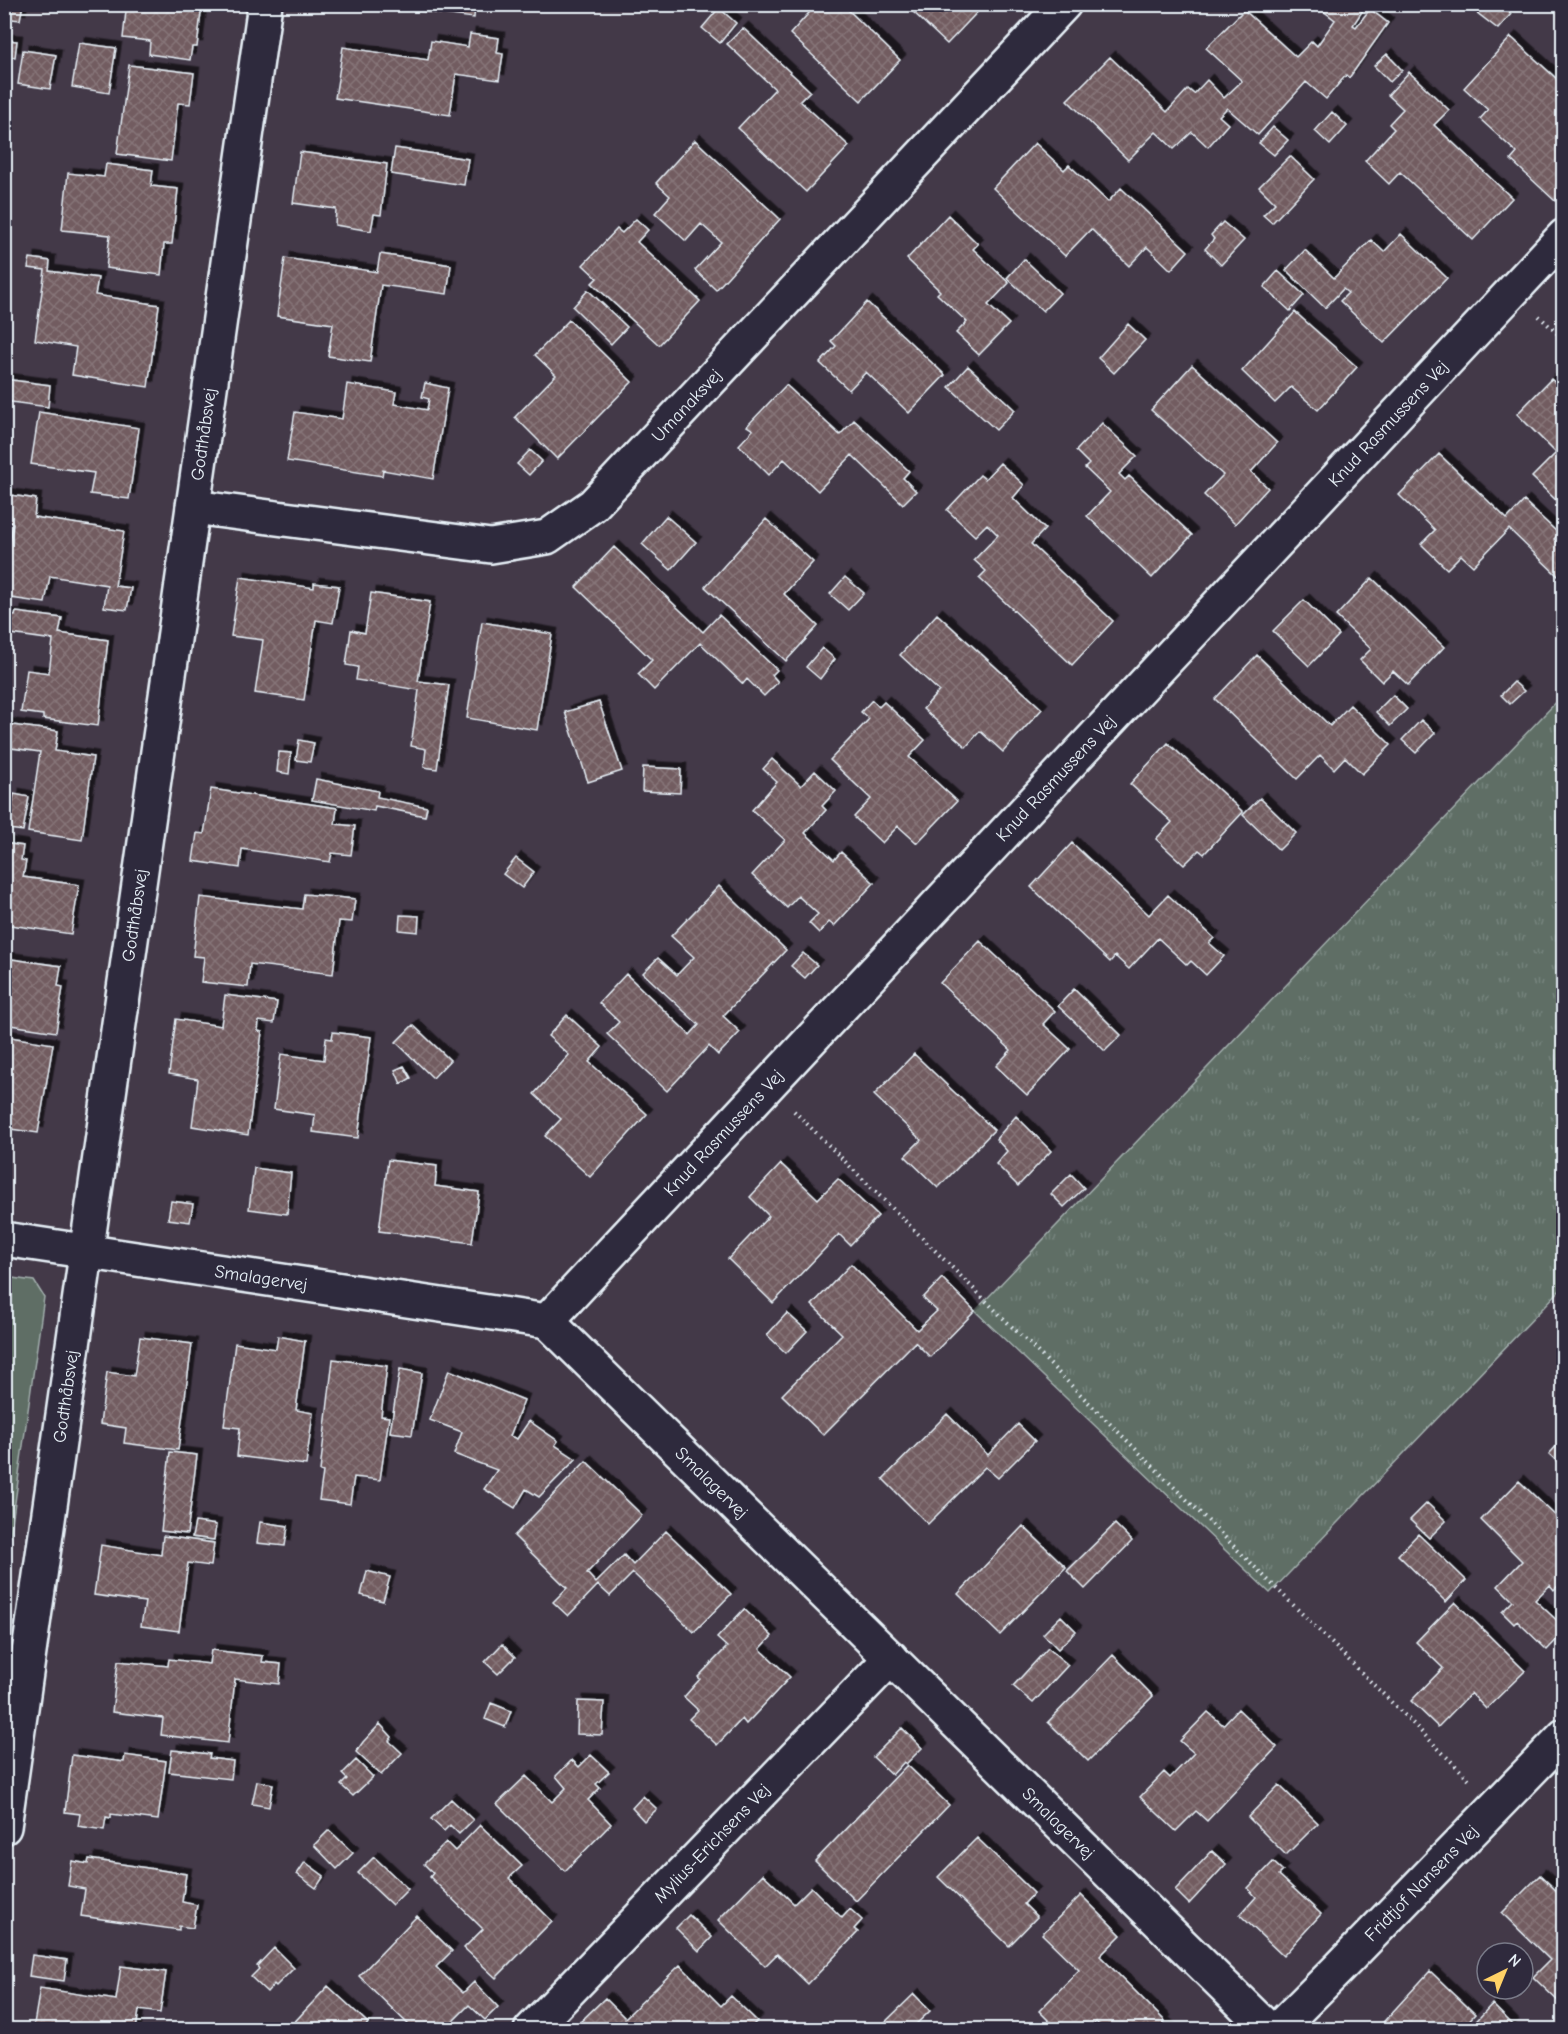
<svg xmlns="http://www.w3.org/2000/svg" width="1568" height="2034" font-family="'Comic Neue',sans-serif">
<defs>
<pattern id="grass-tufts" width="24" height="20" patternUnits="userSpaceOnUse" patternTransform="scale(1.5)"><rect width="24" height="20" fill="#5e6e65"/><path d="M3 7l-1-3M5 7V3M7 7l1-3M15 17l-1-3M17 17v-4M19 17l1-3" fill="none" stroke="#75837c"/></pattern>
<pattern id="building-cross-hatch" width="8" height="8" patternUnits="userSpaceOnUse" patternTransform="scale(1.5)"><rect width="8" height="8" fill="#725c60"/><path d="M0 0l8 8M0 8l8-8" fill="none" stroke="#867478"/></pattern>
<filter id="shadow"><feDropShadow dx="5.5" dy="-5.5" stdDeviation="0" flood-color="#0009"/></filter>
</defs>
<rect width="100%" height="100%" fill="#433948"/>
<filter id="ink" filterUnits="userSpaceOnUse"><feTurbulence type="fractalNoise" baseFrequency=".0167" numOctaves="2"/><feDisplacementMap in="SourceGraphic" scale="12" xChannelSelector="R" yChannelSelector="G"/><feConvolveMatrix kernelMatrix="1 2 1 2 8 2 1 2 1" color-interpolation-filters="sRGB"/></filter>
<g filter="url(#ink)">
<path fill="url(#grass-tufts)" stroke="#a3b0ae" stroke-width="1.5" d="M1563,695V1287L1270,1593L975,1311Z"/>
<path fill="#5e6e65" stroke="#a3b0ae" stroke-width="1.5" d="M5,1277L34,1281L44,1297L5,1573Z"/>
<path fill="url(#building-cross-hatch)" stroke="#e8f1f8" stroke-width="1.5" filter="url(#shadow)" d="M4,4H23L20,20L4,18Z
M113,4H202L197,47H192L190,60L149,54L150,41L123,38L126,11L113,10Z
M362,4H475L474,18Z
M817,4H842L900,60L861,101L790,34Z
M915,4H985L947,44L910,9Z
M1314,4H1367L1353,25L1356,27L1370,9L1388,23L1349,78L1346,75L1326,99L1306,82L1258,135L1227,108L1219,116L1228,124L1208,147L1192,132L1174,149L1156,132L1128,160L1067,100L1110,57L1167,112L1188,89L1194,94L1207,80L1224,98L1242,81L1206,48L1244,10L1296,57L1312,41L1317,46L1335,20Z
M1482,4H1500L1511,14L1498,29L1476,12Z
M719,8L736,23L720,43L702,28Z
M743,28L810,91L800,101L849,146L806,192L738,128L775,89L727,44Z
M470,34L499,38L497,53L503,54L499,80L456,74L450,115L335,98L343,47L428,60L431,41L468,47Z
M1511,37L1557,79L1564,73V144L1558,150L1564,156V191L1555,201L1511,160L1517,153L1480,119L1488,110L1464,88Z
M4,40L17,41L15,57L4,56Z
M79,43L116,48L109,93L72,87Z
M23,50L56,55L50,89L18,84Z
M1387,54L1402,70L1390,82L1374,66Z
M129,65L194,73L190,104L178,103L171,161L117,154Z
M1409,72L1449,110L1434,125L1512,198L1473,240L1400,172L1389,184L1365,161L1394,129L1389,124L1403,109L1388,95Z
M1332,112L1347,126L1330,145L1315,131Z
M1273,127L1288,140L1274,155L1259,143Z
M695,140L780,219L716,290L695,270L721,242L701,224L686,241L655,213L670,196L656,183Z
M1035,143L1064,170L1069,165L1108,202L1121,188L1188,251L1171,270L1147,247L1129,266L1091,229L1065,256L993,188Z
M395,148L468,159L464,185L391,174Z
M300,152L387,164L381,215L374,214L371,231L335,225L336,209L293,203Z
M1290,156L1314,179L1272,223L1263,215L1275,203L1259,187Z
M106,164L153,170L151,186L178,189L172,244H164L161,275L106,268L110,235L62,230L68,173L104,177Z
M948,215L978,244L973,249L1009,283L988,305L1009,324L979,355L956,333L967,322L937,294L940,291L907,259Z
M636,219L648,230L637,242L700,301L659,345L592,283L597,278L583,265L617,229L622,233Z
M1223,222L1244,240L1221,265L1205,249L1214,239L1211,235Z
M1401,234L1447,278L1384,343L1340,301L1348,293L1343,289L1325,308L1286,270L1305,250L1334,278L1371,240L1384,252Z
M380,254L451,265L447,294L381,285L370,362L328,356L333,324L277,316L285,258L377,272Z
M30,258L50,261L49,271L98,278L95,295L159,305L148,387L72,375L76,347L35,340L45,270L28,268Z
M1024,259L1060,293L1043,311L1007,278Z
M1278,271L1304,295L1290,311L1264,287Z
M588,290L627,327L611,344L573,307Z
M867,302L945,375L909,413L866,372L849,390L820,363L836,346L831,341Z
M1295,312L1357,367L1318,410L1291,387L1275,403L1242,371Z
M569,320L632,382L557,459L515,417L556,375L535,355Z
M1128,324L1145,340L1114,373L1098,358Z
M1192,365L1277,443L1251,472L1268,488L1235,524L1204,495L1223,475L1151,410Z
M968,366L1015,410L996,430L949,387Z
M4,379L50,385L48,407L4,401Z
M1551,379L1564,391L1562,506L1532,477L1556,453L1517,414Z
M425,383L448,388L433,479L383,470L382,476L287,461L295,412L342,419L347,384L396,392L394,404L427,410L429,399L422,397Z
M786,385L840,435L854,420L909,471L903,478L916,491L903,504L852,455L818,491L784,459L769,475L739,445L753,430L747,426Z
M39,412L139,428L129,499L90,494L94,473L31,464Z
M1102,423L1137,456L1119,474L1125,480L1129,476L1192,535L1152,578L1087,516L1110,492L1085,468L1089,464L1076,451Z
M530,450L542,461L529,475L517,464Z
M1439,454L1507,519L1524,501L1559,534L1554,539L1564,548V571L1558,576L1509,529L1473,566L1461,555L1447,569L1421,544L1435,530L1399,495Z
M1000,463L1024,485L1013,498L1045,529L1031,544L1113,621L1072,665L979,578L986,571L974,560L998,535L987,524L975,536L947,510L980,475L985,479Z
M4,494L36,499L34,517L124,531L115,586L131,588L127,610L104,607L107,585L50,576L45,603L4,597V580L13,523L4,521Z
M666,516L696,542L671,570L642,544Z
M766,519L813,562L784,594L818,626L786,661L705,587Z
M614,547L703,632L719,615L777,670L772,675L778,682L764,696L747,679L743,684L700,643L654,690L638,674L652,660L576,587Z
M240,577L314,588V583L339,586L333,623L316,620L304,700L255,693L263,640L231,636Z
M845,577L864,593L848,610L830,594Z
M1372,578L1444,647L1408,685L1393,671L1382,682L1360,660L1371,649L1336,616Z
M371,593L430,602L418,681L449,685L437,769L424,767L426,749L411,746L419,690L356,680L358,667L346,665L351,630L365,633Z
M1304,600L1339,635L1309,666L1273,631Z
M16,612L62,618L59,633L108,640L98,726L43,719V715L21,712L27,670L49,673L53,640L4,633V614L15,616Z
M937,614L1042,709L1003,752L980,731L966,747L923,709L939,691L900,655Z
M482,622L552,634L537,730L467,718Z
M822,648L835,659L820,679L806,667Z
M1257,655L1330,726L1350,705L1391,745L1362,774L1345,757L1334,769L1320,755L1297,779L1215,699Z
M1514,682L1524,691L1510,704L1501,695Z
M1393,695L1407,709L1390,726L1376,712Z
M872,700L879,707L884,702L925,740L909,757L957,801L917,843L898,826L882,843L854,817L871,799L830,760L869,719L861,712Z
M599,702L622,771L588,782L565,712Z
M1421,720L1435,733L1416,753L1402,740Z
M4,724L58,731L55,751L93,757L82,840L28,832L40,752L4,747Z
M299,740L314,743L310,762L296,760Z
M1168,743L1243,812L1204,854L1199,850L1184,865L1156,839L1172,822L1130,784Z
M279,752L291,753L289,774L277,772Z
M772,759L801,786L815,771L836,791L822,806L826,810L805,833L834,860L841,852L874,883L834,926L829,922L819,933L809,923L818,914L798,896L787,908L752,875L785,840L752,810L777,782L763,769Z
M643,767L681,769L680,793L642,791Z
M316,779L378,791L377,797L427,807L425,816L375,806L374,811L312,800Z
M211,789L337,808L335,824L355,826L351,855L332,853L330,862L242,849L240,868L193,861L197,833L204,834Z
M14,794L29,797L23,831L9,829Z
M1260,798L1296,833L1279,850L1243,815Z
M4,843L23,846L21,860L26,861L23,877L79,885L71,934L4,924Z
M1072,843L1149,915L1168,895L1214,938L1209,943L1224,956L1206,975L1191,961L1187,965L1158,938L1129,969L1115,956L1110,962L1031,887Z
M516,858L534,872L522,888L503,874Z
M719,886L786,950L723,1016L740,1032L718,1055L709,1046L667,1091L607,1034L619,1022L599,1003L626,974L690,1035L699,1025L643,973L658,958L677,975L694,957L671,936Z
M304,894L355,899L352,922L339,921L333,974L250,964L248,987L201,982L204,957L193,956L200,897L302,909Z
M400,915L419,916L418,932L399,930Z
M980,941L1055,1011L1043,1024L1070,1049L1027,1095L996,1066L1011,1050L940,983Z
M803,953L817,965L805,978L791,966Z
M4,958L61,966L58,986L63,987L56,1032L4,1024Z
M1074,989L1121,1035L1105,1051L1058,1006Z
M225,995L277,1002L274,1023L259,1021L258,1031L262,1032L248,1135L192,1126L198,1079L169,1074L176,1019L221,1026Z
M567,1015L602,1047L589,1062L647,1114L590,1177L545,1136L561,1119L534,1094L569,1055L548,1036Z
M413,1025L450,1060L433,1078L396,1042Z
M333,1032L371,1037L358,1138L313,1132L315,1115L274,1109L281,1054L324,1060L326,1038L332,1039Z
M4,1036L53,1044L38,1133L4,1128Z
M914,1054L994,1130L938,1188L905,1156L921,1140L874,1095Z
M404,1066L411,1078L401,1084L395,1070Z
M1016,1116L1051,1151L1018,1186L996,1164L1007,1151L996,1139Z
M388,1160L437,1166L435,1186L479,1192L472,1243L379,1231Z
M781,1164L818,1199L838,1179L878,1216L850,1245L839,1234L773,1303L728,1259L769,1216L750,1197Z
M254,1168L291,1173L287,1214L249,1209Z
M1071,1174L1084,1188L1064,1207L1051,1194Z
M171,1201L193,1204L190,1222L168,1219Z
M851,1264L917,1330L937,1311L923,1298L942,1278L975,1311L930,1357L915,1342L823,1435L782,1395L842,1334L812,1305Z
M787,1313L807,1331L786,1353L767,1335Z
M278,1336L305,1341L296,1410L313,1413L306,1465L237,1456L240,1428L224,1426L235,1343L276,1349Z
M140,1337L192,1344L178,1450L124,1443L126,1428L100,1424L107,1372L134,1376Z
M333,1359L387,1366L381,1416L389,1417L380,1480L354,1477L350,1504L319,1500L323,1472L320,1471Z
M400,1369L422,1373L412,1435L390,1432Z
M449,1370L524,1400L510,1436L517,1439L529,1421L558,1441L555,1445L576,1459L539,1497L526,1489L515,1508L484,1489L497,1470L454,1454L462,1432L430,1420Z
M947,1414L988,1455L1018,1424L1035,1441L998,1478L985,1467L928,1524L883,1479Z
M1564,1438V1468L1549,1454Z
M170,1452L197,1455L187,1534L161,1531Z
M586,1461L642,1515L587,1573L596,1583L624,1555L633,1565L666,1531L731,1594L694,1632L633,1573L610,1596L598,1585L568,1616L553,1602L567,1588L514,1536Z
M1519,1481L1564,1524V1580L1554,1590L1550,1585L1535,1600L1564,1627V1632L1547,1650L1517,1621L1514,1624L1502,1612L1513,1601L1498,1586L1522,1561L1481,1520Z
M1427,1503L1446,1521L1429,1538L1410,1520Z
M195,1522L216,1525L214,1540L192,1537Z
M260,1522L288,1526L285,1546L257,1543Z
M1115,1524L1132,1541L1085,1589L1067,1571Z
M1023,1526L1066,1567L1000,1635L958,1594Z
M1418,1534L1466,1580L1446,1602L1398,1555Z
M163,1536L214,1543L211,1566L188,1563L179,1631L141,1626L145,1602L94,1595L101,1545L161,1555Z
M367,1571L390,1577L383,1601L361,1595Z
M1455,1602L1525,1671L1486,1709L1471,1693L1438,1727L1411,1701L1443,1668L1416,1642Z
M744,1609L772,1636L760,1649L790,1677L746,1724L742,1719L717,1745L689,1719L698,1710L684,1697L700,1679L698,1677L727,1647L717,1638Z
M1061,1616L1076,1631L1058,1649L1043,1634Z
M502,1644L515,1657L498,1674L485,1662Z
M1048,1648L1068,1665L1033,1703L1013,1686Z
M211,1650L263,1656L262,1662L281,1664L279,1684L235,1679L228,1743L161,1735L163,1718L112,1712L118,1661L168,1666L169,1659L209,1664Z
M1113,1655L1153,1696L1088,1761L1048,1722Z
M578,1701L604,1702L602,1735L577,1734Z
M491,1703L511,1711L505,1727L485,1719Z
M1238,1709L1277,1747L1207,1821L1196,1811L1176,1831L1140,1797L1164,1772L1170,1778L1194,1753L1180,1741L1208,1712L1223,1725Z
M380,1724L392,1737L389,1741L402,1753L381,1775L356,1752L363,1742Z
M902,1728L922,1748L906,1764L904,1762L892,1775L873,1757Z
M172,1750L210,1754L209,1758L233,1761L231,1779L169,1772Z
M72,1755L124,1762L125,1755L166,1761L158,1820L111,1814V1818L106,1817L104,1830L78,1826L80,1814L65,1812Z
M591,1755L609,1772L596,1784L600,1788L588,1800L611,1824L565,1871L497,1804L526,1776L552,1802L566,1788L556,1776L572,1760L579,1767Z
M356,1760L373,1777L353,1796L341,1785L347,1779L342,1774Z
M907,1765L949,1805L856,1901L815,1861Z
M257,1781L273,1784L269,1807L252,1804Z
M1279,1785L1318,1823L1286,1855L1248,1817Z
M643,1796L657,1809L644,1821L632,1808Z
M451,1799L473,1820L459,1834L450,1825L444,1831L431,1819Z
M480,1825L522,1866L509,1878L552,1921L496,1978L464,1948L483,1929L430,1877L433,1873L424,1864L446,1842L455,1851Z
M329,1830L353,1853L337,1869L314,1845Z
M977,1838L1034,1893L1024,1904L1037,1917L1009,1946L938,1877Z
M1212,1851L1226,1864L1189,1904L1175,1890Z
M374,1857L408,1889L392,1905L358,1873Z
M89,1859L186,1874L182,1902L197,1905L193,1928L179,1926V1930L81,1916L85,1889L68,1886L72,1861L88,1864Z
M305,1862L324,1876L316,1888L297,1874Z
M1273,1862L1283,1871L1279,1875L1321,1914L1283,1956L1240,1915L1256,1897L1248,1888Z
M763,1874L794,1904L811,1887L842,1918L850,1909L862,1920L854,1929L858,1932L808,1984L777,1954L765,1966L718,1920Z
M1540,1875L1564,1898V2003L1562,2005L1533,1977L1550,1960L1502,1913Z
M1081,1895L1121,1935L1100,1956L1165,2021L1163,2023L1171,2030H1104L1096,2022L1088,2030H1058L1039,2011L1079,1970L1042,1934Z
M689,1915L712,1937L699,1951L676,1928Z
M417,1916L452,1951L436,1967L463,1993L474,1982L498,2007L485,2020L469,2005L444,2030H414L359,1976Z
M274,1948L294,1968L276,1986L274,1984L267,1992L251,1977L259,1969L257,1966Z
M32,1955L67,1960L64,1981L29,1976Z
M680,1965L721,2006L731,1996L757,2021L748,2030H676L671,2025L667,2030H583L578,2024L605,1998L625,2018Z
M121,1966L166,1972L160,2013L139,2010L136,2030H33L40,1988L116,2000Z
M1430,1971L1475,2014L1460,2030H1376Z
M328,1986L368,2023L363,2030H287Z
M914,1994L930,2011L910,2030H877Z
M1492,2004L1513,2025L1509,2030H1468Z"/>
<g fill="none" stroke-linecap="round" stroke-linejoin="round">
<defs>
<g id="street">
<path id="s1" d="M193,507L491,546L547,537L593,505L1064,4"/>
<path id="s2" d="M4,1239L547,1321L1269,2030"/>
<path id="s3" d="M547,1321L1564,236"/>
<path id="s4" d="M4,1827L265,4"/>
<path id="s5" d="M531,2030L891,1658"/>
<path id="s6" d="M1277,2030L1339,1968L1564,1736"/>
</g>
</defs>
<use href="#street" stroke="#e8f1f8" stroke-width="38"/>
<path stroke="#e8f1f8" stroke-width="4" stroke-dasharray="1.5 4.5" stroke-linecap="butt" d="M1539,316L1564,340
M794,1111L1469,1779"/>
<use href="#street" stroke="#2f2a3d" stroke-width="33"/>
</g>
</g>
<g text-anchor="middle" stroke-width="4.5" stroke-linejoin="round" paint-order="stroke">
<g font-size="18" fill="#e8f1f8" stroke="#2f2a3d">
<text dy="6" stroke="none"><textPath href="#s1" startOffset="550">Umanaksvej</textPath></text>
<text dy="6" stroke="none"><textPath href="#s3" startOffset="1230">Knud Rasmussens Vej</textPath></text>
<text dy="6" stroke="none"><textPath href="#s4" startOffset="1407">Godthåbsvej</textPath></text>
<text dy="6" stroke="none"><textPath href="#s3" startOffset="744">Knud Rasmussens Vej</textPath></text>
<text dy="6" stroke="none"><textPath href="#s4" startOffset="921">Godthåbsvej</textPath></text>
<text dy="6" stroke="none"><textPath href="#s3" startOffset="258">Knud Rasmussens Vej</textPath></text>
<text dy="6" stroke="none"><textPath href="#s2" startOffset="260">Smalagervej</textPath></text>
<text dy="6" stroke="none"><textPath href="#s4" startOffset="435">Godthåbsvej</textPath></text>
<text dy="6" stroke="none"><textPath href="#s2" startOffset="780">Smalagervej</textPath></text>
<text dy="6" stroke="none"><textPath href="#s2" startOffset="1266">Smalagervej</textPath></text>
<text dy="6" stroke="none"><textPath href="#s5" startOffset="260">Mylius-Erichsens Vej</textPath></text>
<text dy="6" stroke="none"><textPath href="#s6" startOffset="206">Fridtjof Nansens Vej</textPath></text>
</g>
</g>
<rect width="1568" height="2034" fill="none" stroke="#2f2a3d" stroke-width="24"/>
<rect x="12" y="12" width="1544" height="2010" fill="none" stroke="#e8f1f8" stroke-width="2" filter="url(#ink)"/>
<g transform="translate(1505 1971) rotate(43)"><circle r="28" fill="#2f2a3d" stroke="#797a88" stroke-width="1.5"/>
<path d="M0-4.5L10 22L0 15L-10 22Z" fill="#ffd166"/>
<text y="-9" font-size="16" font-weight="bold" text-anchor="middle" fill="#e8f1f8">N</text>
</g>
</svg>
